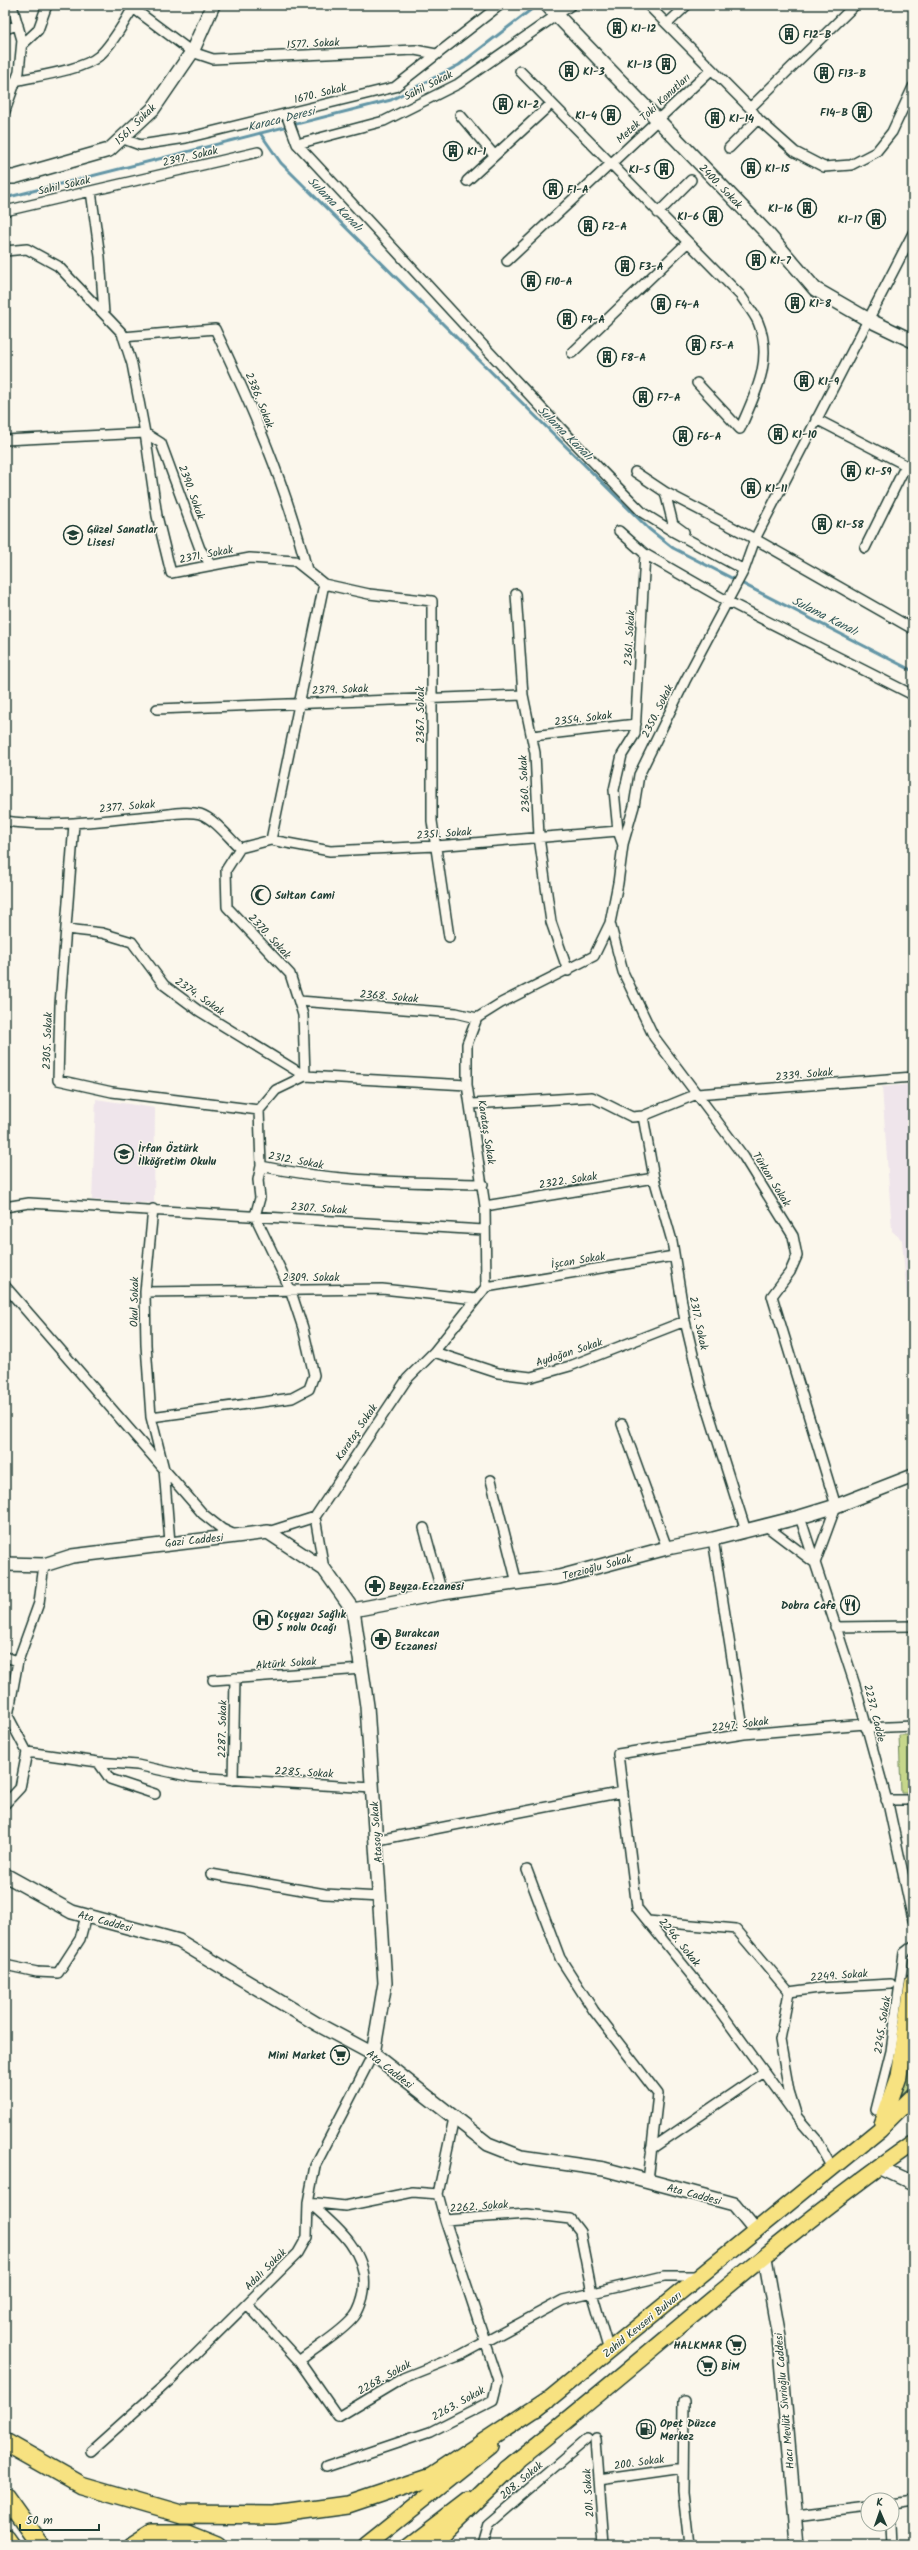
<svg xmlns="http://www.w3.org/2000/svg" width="918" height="2550" font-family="Kalam,sans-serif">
<rect width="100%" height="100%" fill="#fbf7ec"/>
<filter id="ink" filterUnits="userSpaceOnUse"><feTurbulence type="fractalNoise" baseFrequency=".025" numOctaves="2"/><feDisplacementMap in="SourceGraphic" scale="8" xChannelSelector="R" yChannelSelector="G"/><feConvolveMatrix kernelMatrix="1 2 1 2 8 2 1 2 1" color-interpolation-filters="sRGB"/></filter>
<g filter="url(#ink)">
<path fill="#efe5eb" d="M913,1084V1368L902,1240L892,1231L882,1087Z
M96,1099L155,1108L154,1203L92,1200Z"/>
<path fill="#c6d78b" stroke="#728a60" d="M899,1735H913V1793H901Z
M913,2023V2083L901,2095Z"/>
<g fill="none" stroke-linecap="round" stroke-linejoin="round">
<path stroke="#6396a6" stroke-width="3" d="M260,133L281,163L649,529L673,548L913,671
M5,198L391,100L459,65L537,5"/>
<defs>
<path id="street" d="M134,5L133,8L192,52L213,59L415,50L436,54
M648,5L750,108L758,119L795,152L824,167L851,165L876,152L892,132L913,87
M667,24L687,5
M5,29L18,25
M22,45L38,30L47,5
M520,71L741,296C746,304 754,313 758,322C774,360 755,394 740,429L697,383
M15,81C37,76 83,70 99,56C113,43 123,24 133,8
M750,108L854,6
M5,111L19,72L22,40L12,5
M286,114L297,144C412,267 524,393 643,513L672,531L744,570
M460,115L494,155
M121,138L140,145L186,138L395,87L500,5
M297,144L384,121L458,84L571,5
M729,148L758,119
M467,181L551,104
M91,191L100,257L104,314
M5,211L258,152
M658,213L691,180
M5,251L27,249L58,266L122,333L132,364L145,433L157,516L171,573L250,558L295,561L324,584L271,840
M507,261L711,70
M123,337L215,329C252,407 287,487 307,570
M572,353L688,242
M816,419L913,469
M5,440L145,433L161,443L200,549L211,565
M635,472L665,492L755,539L913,629
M665,492L673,524L684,532
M619,531L645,554L727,601L913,695
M865,548L906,465
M324,584L369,594L432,601V821L449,937
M516,594L523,695L535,753L539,837L551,922L568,971
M157,709L523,695
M532,736L636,724
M5,821C55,828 102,820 151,816C166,815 186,810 200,814C215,819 229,838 240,848
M74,824L60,1005L58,1080L112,1092L259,1110
M623,844L634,806L639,775L685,681L744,570L755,539L913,233
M610,923L623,972L654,1037L744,1157L793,1236L797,1256L790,1272L772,1296L836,1506L815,1563L766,1526
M66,929L102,933L132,942L164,985L199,1011L305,1076
M299,1001L456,1013L477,1018
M305,1076L303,1015L290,974L227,907L226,870L240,848L271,840L330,851L436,846L618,831
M467,1085L305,1076L276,1090L259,1110L261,1166C334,1182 409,1182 483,1184
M472,1104L592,1097L632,1117L643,1116L697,1094L913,1077
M643,1116L654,1178L672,1241L685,1321L701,1388L746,1531
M485,1206L654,1178
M5,1207L29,1203L484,1230
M153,1209L145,1292L146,1345L151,1417L164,1469L170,1543
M5,1286L203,1514L222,1529L235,1535
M486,1287L674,1256
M145,1292L382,1289L476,1299
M434,1352L498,1373L531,1377L570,1366L685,1321
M151,1417L292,1398L309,1389L314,1375L303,1328L290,1289L255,1216L260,1198L258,1180L261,1166
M622,1424L667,1548
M491,1480L517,1583
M800,1517L855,1685L889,1808L913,1920
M424,1528L442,1593
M268,1532L315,1517
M713,1539L744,1734
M324,1569L315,1517L407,1379L434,1352L486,1287L485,1206L467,1085V1044L477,1018L501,1003L594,956L610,923L618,883L623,845L618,831L614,790L622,755L635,734L645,554
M835,1627L913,1626
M5,1657L18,1661
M213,1680L362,1669
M866,1728L913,1726
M27,1752L98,1762L110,1779L155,1794
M98,1762L137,1765L192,1777L372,1788
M233,1780L235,1678
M886,1800H913
M5,1804L20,1788L27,1752L8,1716L18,1661L39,1603L44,1565
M378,1840L623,1792
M527,1870L560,1958L594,2011L658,2094L648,2181
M211,1874L325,1894L380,1897
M648,1921L736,1929L789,1992
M5,1965L37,1972L58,1973L80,1939L86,1916
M789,1992L780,2040L789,2091L797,2117L816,2139L832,2168
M789,1992L819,1988L891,1984
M876,2110L891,2051L904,1953L913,1946
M797,2117L717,2007L637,1908L618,1754L744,1734L865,1724
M651,2149L764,2072
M438,2194L454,2118
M308,2202C336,2226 369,2252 364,2291C363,2299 359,2311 354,2317C340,2334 316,2347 299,2361L338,2417L403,2378L461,2355L563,2300L664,2276H701
M308,2202L345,2206L413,2192L438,2194L445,2220L527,2214L570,2219L580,2232L592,2293L609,2351
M247,2304L299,2361
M684,2401L683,2492L689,2545
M596,2439L604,2545
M91,2451L169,2381L298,2253L307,2237L308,2202L315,2166L373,2054
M326,2467L430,2432L493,2400L498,2380L445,2220
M599,2480L683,2468
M892,2504L913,2501
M795,2516L868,2507
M889,2524L890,2545
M482,2545L488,2524L587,2439"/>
<path id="secondary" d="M547,5L767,233L815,289L867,319L913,341
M5,177H14L109,150L153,109L192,52L213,5
M5,1564L44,1565L72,1556L268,1532L324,1569L353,1610L367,1706L385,1983L373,2054
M353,1610L442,1593L559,1577L667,1548L713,1539L800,1517L836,1506L913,1476
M5,1875L72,1912L179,1941L317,2024L373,2054L488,2144L521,2157L604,2169L734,2204L756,2231
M879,2167L913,2183
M765,2258L779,2337L797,2545"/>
<path id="primary" d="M882,2124L899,2076L913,1981
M537,2409L880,2129L913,2096
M506,2469C642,2363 771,2242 913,2143
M366,2545L490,2446
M409,2545L469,2499"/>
<path id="highway" d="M5,2442L81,2485L181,2514L274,2515L348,2505L431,2477L546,2401
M5,2496L40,2545
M5,2538L10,2545
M133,2545L152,2533H187L217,2545
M430,2545L515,2463"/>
</defs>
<use href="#street" stroke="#1f3d34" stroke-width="12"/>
<use href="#secondary" stroke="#1f3d34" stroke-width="16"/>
<use href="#primary" stroke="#1f3d34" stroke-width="18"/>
<use href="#highway" stroke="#1f3d34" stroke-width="20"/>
<use href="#street" stroke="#fbf7ec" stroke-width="9"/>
<use href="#secondary" stroke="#fbf7ec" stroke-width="13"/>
<use href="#primary" stroke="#f7e281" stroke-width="15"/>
<use href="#highway" stroke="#f7e281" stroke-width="17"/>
</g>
</g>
<defs>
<symbol id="building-ring" viewBox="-11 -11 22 22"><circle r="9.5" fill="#fbf7ec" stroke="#1f3d34" stroke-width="1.5"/><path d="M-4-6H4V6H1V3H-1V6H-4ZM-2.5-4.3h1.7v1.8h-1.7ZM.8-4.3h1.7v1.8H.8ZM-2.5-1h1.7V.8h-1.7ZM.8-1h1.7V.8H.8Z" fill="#1f3d34"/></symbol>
<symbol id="school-ring" viewBox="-11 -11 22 22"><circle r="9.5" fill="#fbf7ec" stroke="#1f3d34" stroke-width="1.5"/><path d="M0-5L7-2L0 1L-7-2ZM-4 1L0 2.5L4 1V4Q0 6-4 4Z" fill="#1f3d34"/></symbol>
<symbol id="mosque-ring" viewBox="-11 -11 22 22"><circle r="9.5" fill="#fbf7ec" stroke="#1f3d34" stroke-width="1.5"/><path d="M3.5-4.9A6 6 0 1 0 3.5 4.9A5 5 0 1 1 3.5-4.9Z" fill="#1f3d34"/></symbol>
<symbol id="pharmacy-ring" viewBox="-11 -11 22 22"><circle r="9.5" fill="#fbf7ec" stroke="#1f3d34" stroke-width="1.5"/><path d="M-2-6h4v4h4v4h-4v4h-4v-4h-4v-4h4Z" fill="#1f3d34"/></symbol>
<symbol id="restaurant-ring" viewBox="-11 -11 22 22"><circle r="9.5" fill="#fbf7ec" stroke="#1f3d34" stroke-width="1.5"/><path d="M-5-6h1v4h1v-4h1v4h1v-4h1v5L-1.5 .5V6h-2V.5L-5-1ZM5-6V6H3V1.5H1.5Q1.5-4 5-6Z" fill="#1f3d34"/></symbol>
<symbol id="hospital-ring" viewBox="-11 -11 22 22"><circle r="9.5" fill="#fbf7ec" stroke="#1f3d34" stroke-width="1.5"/><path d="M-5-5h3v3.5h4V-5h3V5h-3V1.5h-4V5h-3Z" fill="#1f3d34"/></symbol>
<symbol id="supermarket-ring" viewBox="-11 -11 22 22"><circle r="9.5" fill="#fbf7ec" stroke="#1f3d34" stroke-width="1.5"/><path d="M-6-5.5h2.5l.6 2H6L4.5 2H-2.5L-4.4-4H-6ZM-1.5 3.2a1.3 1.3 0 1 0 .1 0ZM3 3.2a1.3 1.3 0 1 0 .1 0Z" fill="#1f3d34"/></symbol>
<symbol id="fuel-ring" viewBox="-11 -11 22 22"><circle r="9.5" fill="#fbf7ec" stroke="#1f3d34" stroke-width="1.5"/><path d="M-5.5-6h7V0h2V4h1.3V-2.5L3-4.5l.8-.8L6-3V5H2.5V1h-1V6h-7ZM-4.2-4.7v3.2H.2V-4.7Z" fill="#1f3d34"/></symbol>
</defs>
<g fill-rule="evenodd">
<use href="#building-ring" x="606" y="17" width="22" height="22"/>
<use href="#building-ring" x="778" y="23" width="22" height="22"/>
<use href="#building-ring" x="655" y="53" width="22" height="22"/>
<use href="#building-ring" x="558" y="60" width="22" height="22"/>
<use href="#building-ring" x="813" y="62" width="22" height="22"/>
<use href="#building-ring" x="492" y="93" width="22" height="22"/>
<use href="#building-ring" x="851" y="101" width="22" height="22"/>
<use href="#building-ring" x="600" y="104" width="22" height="22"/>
<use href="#building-ring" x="704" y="107" width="22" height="22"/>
<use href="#building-ring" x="442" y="140" width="22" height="22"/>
<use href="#building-ring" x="740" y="157" width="22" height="22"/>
<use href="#building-ring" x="653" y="158" width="22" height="22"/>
<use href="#building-ring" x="542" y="178" width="22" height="22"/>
<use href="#building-ring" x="796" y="197" width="22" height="22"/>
<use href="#building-ring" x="702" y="205" width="22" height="22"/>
<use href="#building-ring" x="865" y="208" width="22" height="22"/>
<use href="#building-ring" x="577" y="215" width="22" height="22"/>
<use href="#building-ring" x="745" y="249" width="22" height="22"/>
<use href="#building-ring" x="614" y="255" width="22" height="22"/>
<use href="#building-ring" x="520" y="270" width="22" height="22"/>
<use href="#building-ring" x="784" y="292" width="22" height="22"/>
<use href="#building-ring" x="650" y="293" width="22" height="22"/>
<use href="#building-ring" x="556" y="308" width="22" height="22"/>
<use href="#building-ring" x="685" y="334" width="22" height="22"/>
<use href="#building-ring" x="596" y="346" width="22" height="22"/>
<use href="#building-ring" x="793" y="370" width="22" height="22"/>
<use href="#building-ring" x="632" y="386" width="22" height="22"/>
<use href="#building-ring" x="767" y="423" width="22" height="22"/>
<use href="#building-ring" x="672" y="425" width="22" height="22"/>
<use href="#building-ring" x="840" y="460" width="22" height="22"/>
<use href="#building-ring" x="740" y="477" width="22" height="22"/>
<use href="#building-ring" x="811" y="513" width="22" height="22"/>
<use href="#school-ring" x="62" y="524" width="22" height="22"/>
<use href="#mosque-ring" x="250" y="884" width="22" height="22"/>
<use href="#school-ring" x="113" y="1143" width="22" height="22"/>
<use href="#pharmacy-ring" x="364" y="1575" width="22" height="22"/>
<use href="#restaurant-ring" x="839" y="1594" width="22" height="22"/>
<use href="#hospital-ring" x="252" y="1609" width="22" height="22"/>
<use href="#pharmacy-ring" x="370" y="1628" width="22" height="22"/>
<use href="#supermarket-ring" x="329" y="2044" width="22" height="22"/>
<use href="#supermarket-ring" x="725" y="2334" width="22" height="22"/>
<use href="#supermarket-ring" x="696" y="2355" width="22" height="22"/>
<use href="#fuel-ring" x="635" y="2418" width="22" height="22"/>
</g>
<g text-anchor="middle" stroke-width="3" stroke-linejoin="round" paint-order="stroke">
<g font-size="11" font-weight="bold" fill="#1f3d34" stroke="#fbf7ec" text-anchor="start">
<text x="631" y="32">K1-12</text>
<text x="803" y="38">F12-B</text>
<text x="652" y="68" text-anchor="end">K1-13</text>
<text x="583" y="75">K1-3</text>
<text x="838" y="77">F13-B</text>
<text x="517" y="108">K1-2</text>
<text x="848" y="116" text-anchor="end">F14-B</text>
<text x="597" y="119" text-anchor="end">K1-4</text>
<text x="729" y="122">K1-14</text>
<text x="467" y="155">K1-1</text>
<text x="765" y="172">K1-15</text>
<text x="650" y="173" text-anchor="end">K1-5</text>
<text x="567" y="193">F1-A</text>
<text x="793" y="212" text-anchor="end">K1-16</text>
<text x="699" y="220" text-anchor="end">K1-6</text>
<text x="862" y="223" text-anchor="end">K1-17</text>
<text x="602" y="230">F2-A</text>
<text x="770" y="264">K1-7</text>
<text x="639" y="270">F3-A</text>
<text x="545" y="285">F10-A</text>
<text x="809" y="307">K1-8</text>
<text x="675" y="308">F4-A</text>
<text x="581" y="323">F9-A</text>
<text x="710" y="349">F5-A</text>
<text x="621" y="361">F8-A</text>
<text x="818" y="385">K1-9</text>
<text x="657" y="401">F7-A</text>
<text x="792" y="438">K1-10</text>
<text x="697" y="440">F6-A</text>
<text x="865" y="475">K1-59</text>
<text x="765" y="492">K1-11</text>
<text x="836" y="528">K1-58</text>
<text x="87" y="533">Güzel Sanatlar<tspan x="87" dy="13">Lisesi</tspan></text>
<text x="275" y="899">Sultan Cami</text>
<text x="138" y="1152">İrfan Öztürk<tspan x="138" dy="13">İlköğretim Okulu</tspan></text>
<text x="389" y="1590">Beyza Eczanesi</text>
<text x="836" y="1609" text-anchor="end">Dobra Cafe</text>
<text x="277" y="1618">Koçyazı Sağlık<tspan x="277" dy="13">5 nolu Ocağı</tspan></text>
<text x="395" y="1637">Burakcan<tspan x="395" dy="13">Eczanesi</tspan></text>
<text x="326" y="2059" text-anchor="end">Mini Market</text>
<text x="722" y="2349" text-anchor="end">HALKMAR</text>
<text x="721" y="2370">BİM</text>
<text x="660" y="2427">Opet Düzce<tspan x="660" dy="13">Merkez</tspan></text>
</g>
<g font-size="11" fill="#1f3d34" stroke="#fbf7ec">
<text transform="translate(313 43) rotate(-3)" y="4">1577. Sokak</text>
<text transform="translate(428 85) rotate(-27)" y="4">Sahil Sokak</text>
<text transform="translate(320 93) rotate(-14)" y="4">1670. Sokak</text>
<text transform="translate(653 108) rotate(-43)" y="4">Metek Toki Konutları</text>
<text transform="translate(135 124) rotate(-45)" y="4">1561. Sokak</text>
<text transform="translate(190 156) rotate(-13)" y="4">2397. Sokak</text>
<text transform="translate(64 185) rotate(-13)" y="4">Sahil Sokak</text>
<text transform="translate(721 186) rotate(46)" y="4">2400. Sokak</text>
<text transform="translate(260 400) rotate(68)" y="4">2386. Sokak</text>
<text transform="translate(192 492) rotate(70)" y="4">2390. Sokak</text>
<text transform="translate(206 554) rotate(-11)" y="4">2371. Sokak</text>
<text transform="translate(629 638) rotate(-87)" y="4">2361. Sokak</text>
<text transform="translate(340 689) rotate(-2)" y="4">2379. Sokak</text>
<text transform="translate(657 711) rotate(-64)" y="4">2350. Sokak</text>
<text transform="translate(420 715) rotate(-90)" y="4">2367. Sokak</text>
<text transform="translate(583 718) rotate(-7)" y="4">2354. Sokak</text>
<text transform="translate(524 784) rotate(-93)" y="4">2360. Sokak</text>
<text transform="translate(127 806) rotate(-5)" y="4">2377. Sokak</text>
<text transform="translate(444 833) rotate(-4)" y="4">2351. Sokak</text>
<text transform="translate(270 936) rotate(47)" y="4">2370. Sokak</text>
<text transform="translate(200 996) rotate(35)" y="4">2374. Sokak</text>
<text transform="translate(389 996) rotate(5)" y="4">2368. Sokak</text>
<text transform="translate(47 1041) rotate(-88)" y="4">2305. Sokak</text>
<text transform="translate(804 1074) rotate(-5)" y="4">2339. Sokak</text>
<text transform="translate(487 1132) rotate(81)" y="4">Karataş Sokak</text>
<text transform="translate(296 1160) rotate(10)" y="4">2312. Sokak</text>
<text transform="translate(772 1179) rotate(58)" y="4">Türkan Sokak</text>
<text transform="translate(568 1180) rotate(-9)" y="4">2322. Sokak</text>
<text transform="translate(319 1208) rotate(4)" y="4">2307. Sokak</text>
<text transform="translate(578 1260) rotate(-9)" y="4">İşcan Sokak</text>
<text x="311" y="1281">2309. Sokak</text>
<text transform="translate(134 1302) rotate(-89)" y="4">Okul Sokak</text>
<text transform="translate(699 1323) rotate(78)" y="4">2317. Sokak</text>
<text transform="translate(569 1352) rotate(-18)" y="4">Aydoğan Sokak</text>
<text transform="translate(356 1432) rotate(-56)" y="4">Karataş Sokak</text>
<text transform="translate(194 1540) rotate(-6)" y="4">Gazi Caddesi</text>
<text transform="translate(597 1567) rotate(-15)" y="4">Terzioğlu Sokak</text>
<text transform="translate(286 1663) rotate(-4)" y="4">Aktürk Sokak</text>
<text transform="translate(875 1713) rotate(76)" y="4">2237. Cadde</text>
<text transform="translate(740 1724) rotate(-7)" y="4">2247. Sokak</text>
<text transform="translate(222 1729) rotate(-89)" y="4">2287. Sokak</text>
<text transform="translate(304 1772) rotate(3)" y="4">2285. Sokak</text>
<text transform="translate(376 1832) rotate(-94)" y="4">Atasoy Sokak</text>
<text transform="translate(105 1921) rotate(15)" y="4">Ata Caddesi</text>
<text transform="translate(680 1942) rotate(51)" y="4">2246. Sokak</text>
<text transform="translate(839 1975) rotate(-4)" y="4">2249. Sokak</text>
<text transform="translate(882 2025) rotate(-81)" y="4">2245. Sokak</text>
<text transform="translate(390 2069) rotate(38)" y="4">Ata Caddesi</text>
<text transform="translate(694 2194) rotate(15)" y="4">Ata Caddesi</text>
<text transform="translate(479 2206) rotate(-4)" y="4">2262. Sokak</text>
<text transform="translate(265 2269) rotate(-45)" y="4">Adalı Sokak</text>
<text transform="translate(642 2324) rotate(-39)" y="4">Zahid Kevseri Bulvarı</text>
<text transform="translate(384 2377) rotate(-29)" y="4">2268. Sokak</text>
<text transform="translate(784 2401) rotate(-95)" y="4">Hacı Mevlüt Sivrioğlu Caddesi</text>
<text transform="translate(458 2403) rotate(-29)" y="4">2263. Sokak</text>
<text transform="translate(639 2462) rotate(-8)" y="4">200. Sokak</text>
<text transform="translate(521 2480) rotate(-40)" y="4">208. Sokak</text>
<text transform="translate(588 2493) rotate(-94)" y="4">201. Sokak</text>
</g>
<g font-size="12" font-style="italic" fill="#365b5a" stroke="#fbf7ec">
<text transform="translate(281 119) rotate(-14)" y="4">Karaca Deresi</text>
<text transform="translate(335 204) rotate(45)" y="4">Sulama Kanalı</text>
<text transform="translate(565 433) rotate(45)" y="4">Sulama Kanalı</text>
<text transform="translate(825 616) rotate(27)" y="4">Sulama Kanalı</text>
</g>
</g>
<rect width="918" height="2550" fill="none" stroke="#fbf7ec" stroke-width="20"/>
<rect x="10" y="10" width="898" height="2530" fill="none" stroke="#1f3d34" stroke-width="1.5" filter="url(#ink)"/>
<g transform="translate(880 2512) rotate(358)"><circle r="19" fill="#fbf7ec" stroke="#a3ada2"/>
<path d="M0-3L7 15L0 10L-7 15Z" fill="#1f3d34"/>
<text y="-6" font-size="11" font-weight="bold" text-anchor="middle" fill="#1f3d34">K</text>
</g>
<path d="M20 2524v6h79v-6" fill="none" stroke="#1f3d34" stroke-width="2"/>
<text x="26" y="2524" font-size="12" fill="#1f3d34" stroke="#fbf7ec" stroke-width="3" paint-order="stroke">50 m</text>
</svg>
